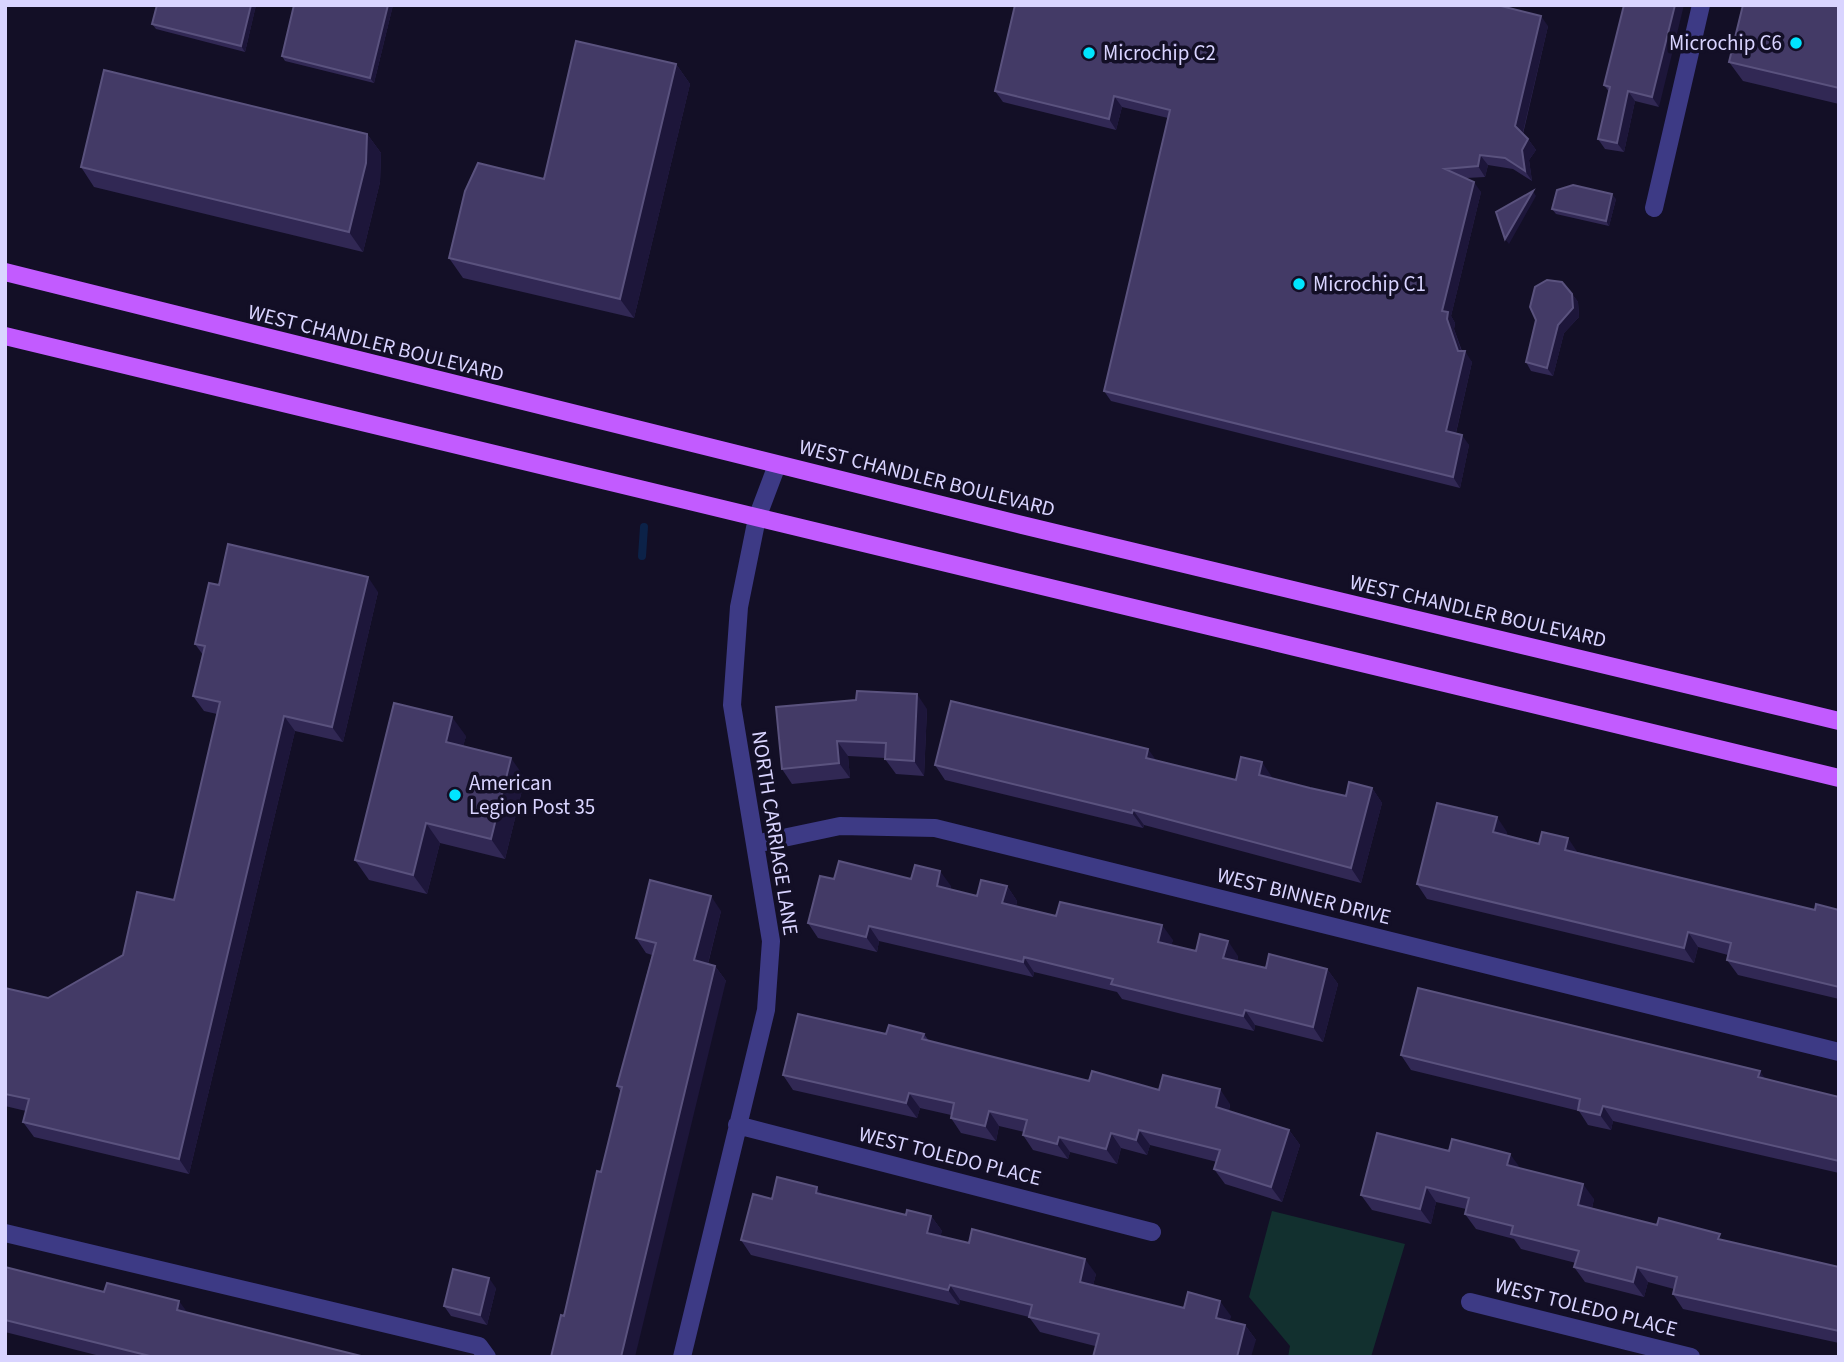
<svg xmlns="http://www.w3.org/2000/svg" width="1844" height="1362" font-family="'Source Sans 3',sans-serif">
<rect width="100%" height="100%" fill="#130f26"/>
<path fill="#12302f" d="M1272,1211L1405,1244L1371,1357H1288L1290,1346L1249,1297Z"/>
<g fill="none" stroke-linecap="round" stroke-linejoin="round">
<path stroke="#0c2248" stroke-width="8" d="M642,556L644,527"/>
<path stroke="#3d3a85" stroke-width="18" d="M1654,208L1701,5
M755,844L840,826L935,828L1839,1052
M737,1125L1152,1232
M5,1233L479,1346L487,1357
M1470,1302L1691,1357
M682,1357L766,1010L771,941L732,705L739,607L757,518L777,465"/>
<path stroke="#c25bff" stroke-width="18" d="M5,272L1022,525L1839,721
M5,336L1839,778"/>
</g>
<path fill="#312854" d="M157,5H256L245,52L156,29L152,24Z
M393,5L374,83L285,61L282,56Z
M1624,5L1659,107L1635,101L1624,152L1605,149L1598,139L1609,92L1604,85Z
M1839,5V104L1743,81L1729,62Z
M1548,26L1523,134L1528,139L1536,150L1529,160L1532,181L1513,169L1488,165L1485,177L1466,178L1481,192L1451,316L1455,323L1454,329L1462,351L1472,362L1456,433L1469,445L1460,488L1111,401L1104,391L1168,118L1122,107L1116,130L1003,102L995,91Z
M676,64L690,84L634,318L463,278L449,258L544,179Z
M367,134L381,153L380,182L363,252L94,187L81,167Z
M1616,199L1609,226L1556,214L1552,209Z
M1572,294L1578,302L1579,317L1564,333L1553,376L1531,371L1526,362L1536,320Z
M219,585L378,592L343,742L295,731L189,1174L34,1137L23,1122L26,1111L5,1106V988L48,998L123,955L174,900L217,714L204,711L193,696L203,655L195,644Z
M776,707L927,709L924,776L896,774L885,759V758L848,756L850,778L792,784L782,769Z
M466,736L463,746L525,778L505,859L440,843L427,894L369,880L355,860Z
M1156,760L1236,780L1272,777V779L1346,796L1372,788L1382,803L1361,883L1144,825L1143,828L945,780L935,765Z
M1507,832L1506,835L1815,910H1839V999L1738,975L1727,960L1728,955L1698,947L1694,963L1427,899L1417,884Z
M834,879H911L951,886L950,889L977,896L1007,886L1017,901L1016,906L1056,916L1173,940L1171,945L1196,951L1238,956L1237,961L1266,968L1327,969L1338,984L1323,1042L1255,1025L1254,1031L1182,1014L1122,999L1117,992L1034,972L1033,977L879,941L877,952L818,938L808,923Z
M721,911L708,964L715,966L726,981L564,1316L621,1092L617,1086L652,955L646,953L636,938Z
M886,1034H924L929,1041L1089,1081L1159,1090L1230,1104L1229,1111L1289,1130L1300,1145L1282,1202L1225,1184L1214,1169L1217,1162L1150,1145L1147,1155L1121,1148L1117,1164L1070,1152L1068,1159L1033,1150L1023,1135L1024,1132L999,1126L996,1141L961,1133L951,1118V1115L920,1108L917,1118L793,1090L783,1075Z
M1401,1055L1765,1079L1839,1097V1173L1613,1121L1611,1130L1588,1125L1579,1111L1411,1070Z
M1521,1169L1594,1199L1592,1208L1657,1225L1839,1267V1343L1683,1309L1673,1294L1674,1289L1648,1282L1644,1297L1585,1282L1574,1267L1576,1263L1521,1249L1514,1239L1476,1229L1465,1214L1466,1209L1436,1202L1431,1224L1372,1210L1361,1195Z
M823,1195L906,1215L931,1216L942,1231L940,1236L1096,1274L1093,1285L1184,1308L1231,1316L1229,1321L1245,1325L1256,1340L1095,1346L1040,1332L1029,1317L960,1300L959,1305L751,1255L741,1240Z
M5,1267L187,1312L365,1357H104L5,1332Z
M496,1288L487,1325L451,1316L444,1306Z"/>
<path fill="#1d163a" d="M251,5H256L245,52L241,46Z
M388,5H393L374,83L370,78Z
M1675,5H1684L1659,107L1652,97Z
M1541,16L1548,26L1522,136L1515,126Z
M676,64L690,84L634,318L620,299Z
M1628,91L1635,101L1624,152L1617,143Z
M1114,96L1122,107L1116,130L1109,119Z
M367,134L381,153L380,182L363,252L349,232Z
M1528,139L1536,150L1529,160L1532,181L1525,171L1522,150Z
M1480,155L1488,165L1485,177L1478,166Z
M1474,182L1481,192L1451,316L1455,323L1454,329L1463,356L1465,351L1472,362L1454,441L1446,431L1458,351L1442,311Z
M1533,191L1536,196L1509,244L1505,239Z
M1612,194L1616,199L1609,226L1606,221Z
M1572,294L1578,302L1579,317L1564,333L1553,376L1547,368L1558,325Z
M1462,435L1469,445L1460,488L1453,477Z
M368,577L378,592L343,742L332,727Z
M917,694L927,709L924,776L914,761Z
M284,716L295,731L189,1174L179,1159Z
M452,717L466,736L459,762L446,742Z
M837,741L848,756L850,778L839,763Z
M1148,749L1159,764L1146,758Z
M511,758L525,778L505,859L491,839Z
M1262,762L1272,777L1269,790L1259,775Z
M1372,788L1382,803L1361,883L1351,868Z
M1133,810L1144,825L1143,828L1132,813Z
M1497,817L1507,832L1504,847L1493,832Z
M426,823L440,843L427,894L413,875Z
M1568,838L1578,853L1565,850Z
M940,871L951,886L947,901L937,886Z
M1007,886L1017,901L1013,918L1002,903Z
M711,896L721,911L705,975L694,960Z
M1162,925L1173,940L1168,957L1158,942Z
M869,926L879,941L877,952L866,937Z
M1688,932L1698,947L1694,963L1684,948Z
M1228,941L1238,956L1234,973L1223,958Z
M1024,957L1034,972L1033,977L1023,962Z
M715,966L726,981L635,1357H621Z
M1327,969L1338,984L1323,1042L1313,1027Z
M1245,1010L1255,1025L1254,1031L1243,1016Z
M1760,1071L1770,1086L1758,1077Z
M1220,1089L1230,1104L1226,1122L1216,1107Z
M909,1093L920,1108L917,1118L906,1103Z
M1603,1106L1613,1121L1611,1130L1600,1115Z
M989,1111L999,1126L996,1141L985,1126Z
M1139,1130L1150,1145L1147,1155L1136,1140Z
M1289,1130L1300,1145L1282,1202L1271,1187Z
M1111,1133L1121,1148L1117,1164L1106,1149Z
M1059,1137L1070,1152L1068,1159L1057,1144Z
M1510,1154L1521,1169L1507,1165Z
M1583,1184L1594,1199L1589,1220L1578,1205Z
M817,1187L828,1202L816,1193Z
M1426,1187L1436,1202L1431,1224L1420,1209Z
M931,1216L942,1231L937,1248L927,1233Z
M1085,1259L1096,1274L1090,1297L1080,1282Z
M1637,1267L1648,1282L1644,1297L1633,1282Z
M489,1278L496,1288L487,1325L480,1315Z
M950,1285L960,1300L959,1305L948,1290Z
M179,1301L190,1316L177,1310Z
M1220,1301L1231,1316L1227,1333L1216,1318Z
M1245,1325L1256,1340L1251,1357H1237Z"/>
<path fill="#433a66" stroke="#5a527e" stroke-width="2" d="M157,5H251L241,46L152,24Z
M294,5H388L370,78L282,56Z
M1015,5H1497L1541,16L1515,126L1528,139L1522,150L1525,171L1505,158L1480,155L1478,166L1445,169L1474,182L1442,311L1448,312L1447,319L1458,351H1465L1446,431L1462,435L1453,477L1104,391L1170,110L1114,96L1109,119L995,91Z
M1624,5H1675L1652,97L1628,91L1617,143L1598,139L1610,87L1604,85Z
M1743,5H1839V88L1729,62Z
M576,41L676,64L620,299L449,258L465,191L478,163L544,179Z
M104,70L367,134L366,163L349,232L81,167Z
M1573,185L1612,194L1606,221L1552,209L1557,190Z
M1533,191L1505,239L1496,212Z
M1547,280L1562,282L1572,294L1573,308L1558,325L1547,368L1526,362L1536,320L1530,307L1535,287Z
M228,544L368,577L332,727L284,716L179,1159L23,1122L29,1099L5,1094V988L48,998L123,955L137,892L174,900L220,702L193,696L205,646L195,644L209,583L219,585Z
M857,691L917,694L914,761L885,759L886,743L837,741L839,763L782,769L776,707L856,700Z
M951,701L1148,749L1146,758L1236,780L1241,757L1262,762L1259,775L1310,788L1346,796L1349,782L1372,788L1351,868L1133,810L1132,813L935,765Z
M394,703L452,717L446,742L511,758L491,839L426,823L413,875L355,860Z
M1437,803L1497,817L1493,832L1539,844L1542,832L1568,838L1565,850L1815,910L1816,904L1839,910V987L1727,960L1731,943L1688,932L1684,948L1417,884Z
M839,861L911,879L915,865L940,871L937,886L977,896L981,880L1007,886L1002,903L1056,916L1060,902L1162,925L1158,942L1196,951L1200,934L1228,941L1223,958L1266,968L1269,954L1327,969L1313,1027L1245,1010L1243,1016L1172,999L1111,984L1113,979L1024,957L1023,962L869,926L866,937L808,923L820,876L834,879Z
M650,880L711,896L694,960L715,966L621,1357H551L561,1315L564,1316L597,1171L601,1172L622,1087L617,1086L656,943L636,938Z
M1418,988L1760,1071L1758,1077L1839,1097V1161L1603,1106L1600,1115L1578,1110L1580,1099L1401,1055Z
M798,1014L886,1034L889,1025L924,1034L922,1039L1089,1081L1092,1071L1159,1090L1163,1075L1220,1089L1216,1107L1289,1130L1271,1187L1214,1169L1220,1150L1139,1130L1136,1140L1111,1133L1106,1149L1059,1137L1057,1144L1023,1135L1027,1120L989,1111L985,1126L951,1118L954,1103L909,1093L906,1103L783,1075Z
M1377,1133L1449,1151L1452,1139L1510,1154L1507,1165L1583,1184L1578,1205L1657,1225L1659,1218L1720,1234L1718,1239L1839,1267V1331L1673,1294L1677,1277L1637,1267L1633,1282L1574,1267L1579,1251L1511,1234L1513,1226L1465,1214L1469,1198L1426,1187L1420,1209L1361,1195Z
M777,1177L817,1187L816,1193L906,1215L907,1210L931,1216L927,1233L969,1243L972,1229L1085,1259L1080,1282L1184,1308L1188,1292L1220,1301L1216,1318L1245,1325L1237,1357H1093L1099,1334L1029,1317L1032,1305L950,1285L948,1290L741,1240L753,1194L772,1199Z
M5,1267L104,1292L107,1283L179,1301L177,1310L365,1357H154L5,1320Z
M453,1269L489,1278L480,1315L444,1306Z"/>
<g fill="#00e5ff" stroke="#130f26" stroke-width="2.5">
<circle cx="1796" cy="43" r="7"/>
<circle cx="1089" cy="53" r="7"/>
<circle cx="1299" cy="284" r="7"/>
<circle cx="455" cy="795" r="7"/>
</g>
<g text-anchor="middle" stroke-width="7" stroke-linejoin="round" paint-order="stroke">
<g font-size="21" fill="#d9d4ff" stroke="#130f26" text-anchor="start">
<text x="1782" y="50" text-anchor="end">Microchip C6</text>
<text x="1103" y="60">Microchip C2</text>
<text x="1313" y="291">Microchip C1</text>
<text x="469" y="790">American<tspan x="469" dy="24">Legion Post 35</tspan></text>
</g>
<g font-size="21" fill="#d9d4ff" stroke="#130f26">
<text transform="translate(376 343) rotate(14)" y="7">WEST CHANDLER BOULEVARD</text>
<text transform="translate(927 478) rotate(14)" y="7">WEST CHANDLER BOULEVARD</text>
<text transform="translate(1478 611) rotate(13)" y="7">WEST CHANDLER BOULEVARD</text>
<text transform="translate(775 833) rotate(81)" y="7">NORTH CARRIAGE LANE</text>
<text transform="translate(1304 896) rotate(14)" y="7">WEST BINNER DRIVE</text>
<text transform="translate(950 1156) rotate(14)" y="7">WEST TOLEDO PLACE</text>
<text transform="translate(1586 1307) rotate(14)" y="7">WEST TOLEDO PLACE</text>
</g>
</g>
<rect width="1844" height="1362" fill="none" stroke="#d9d4ff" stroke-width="14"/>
</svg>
